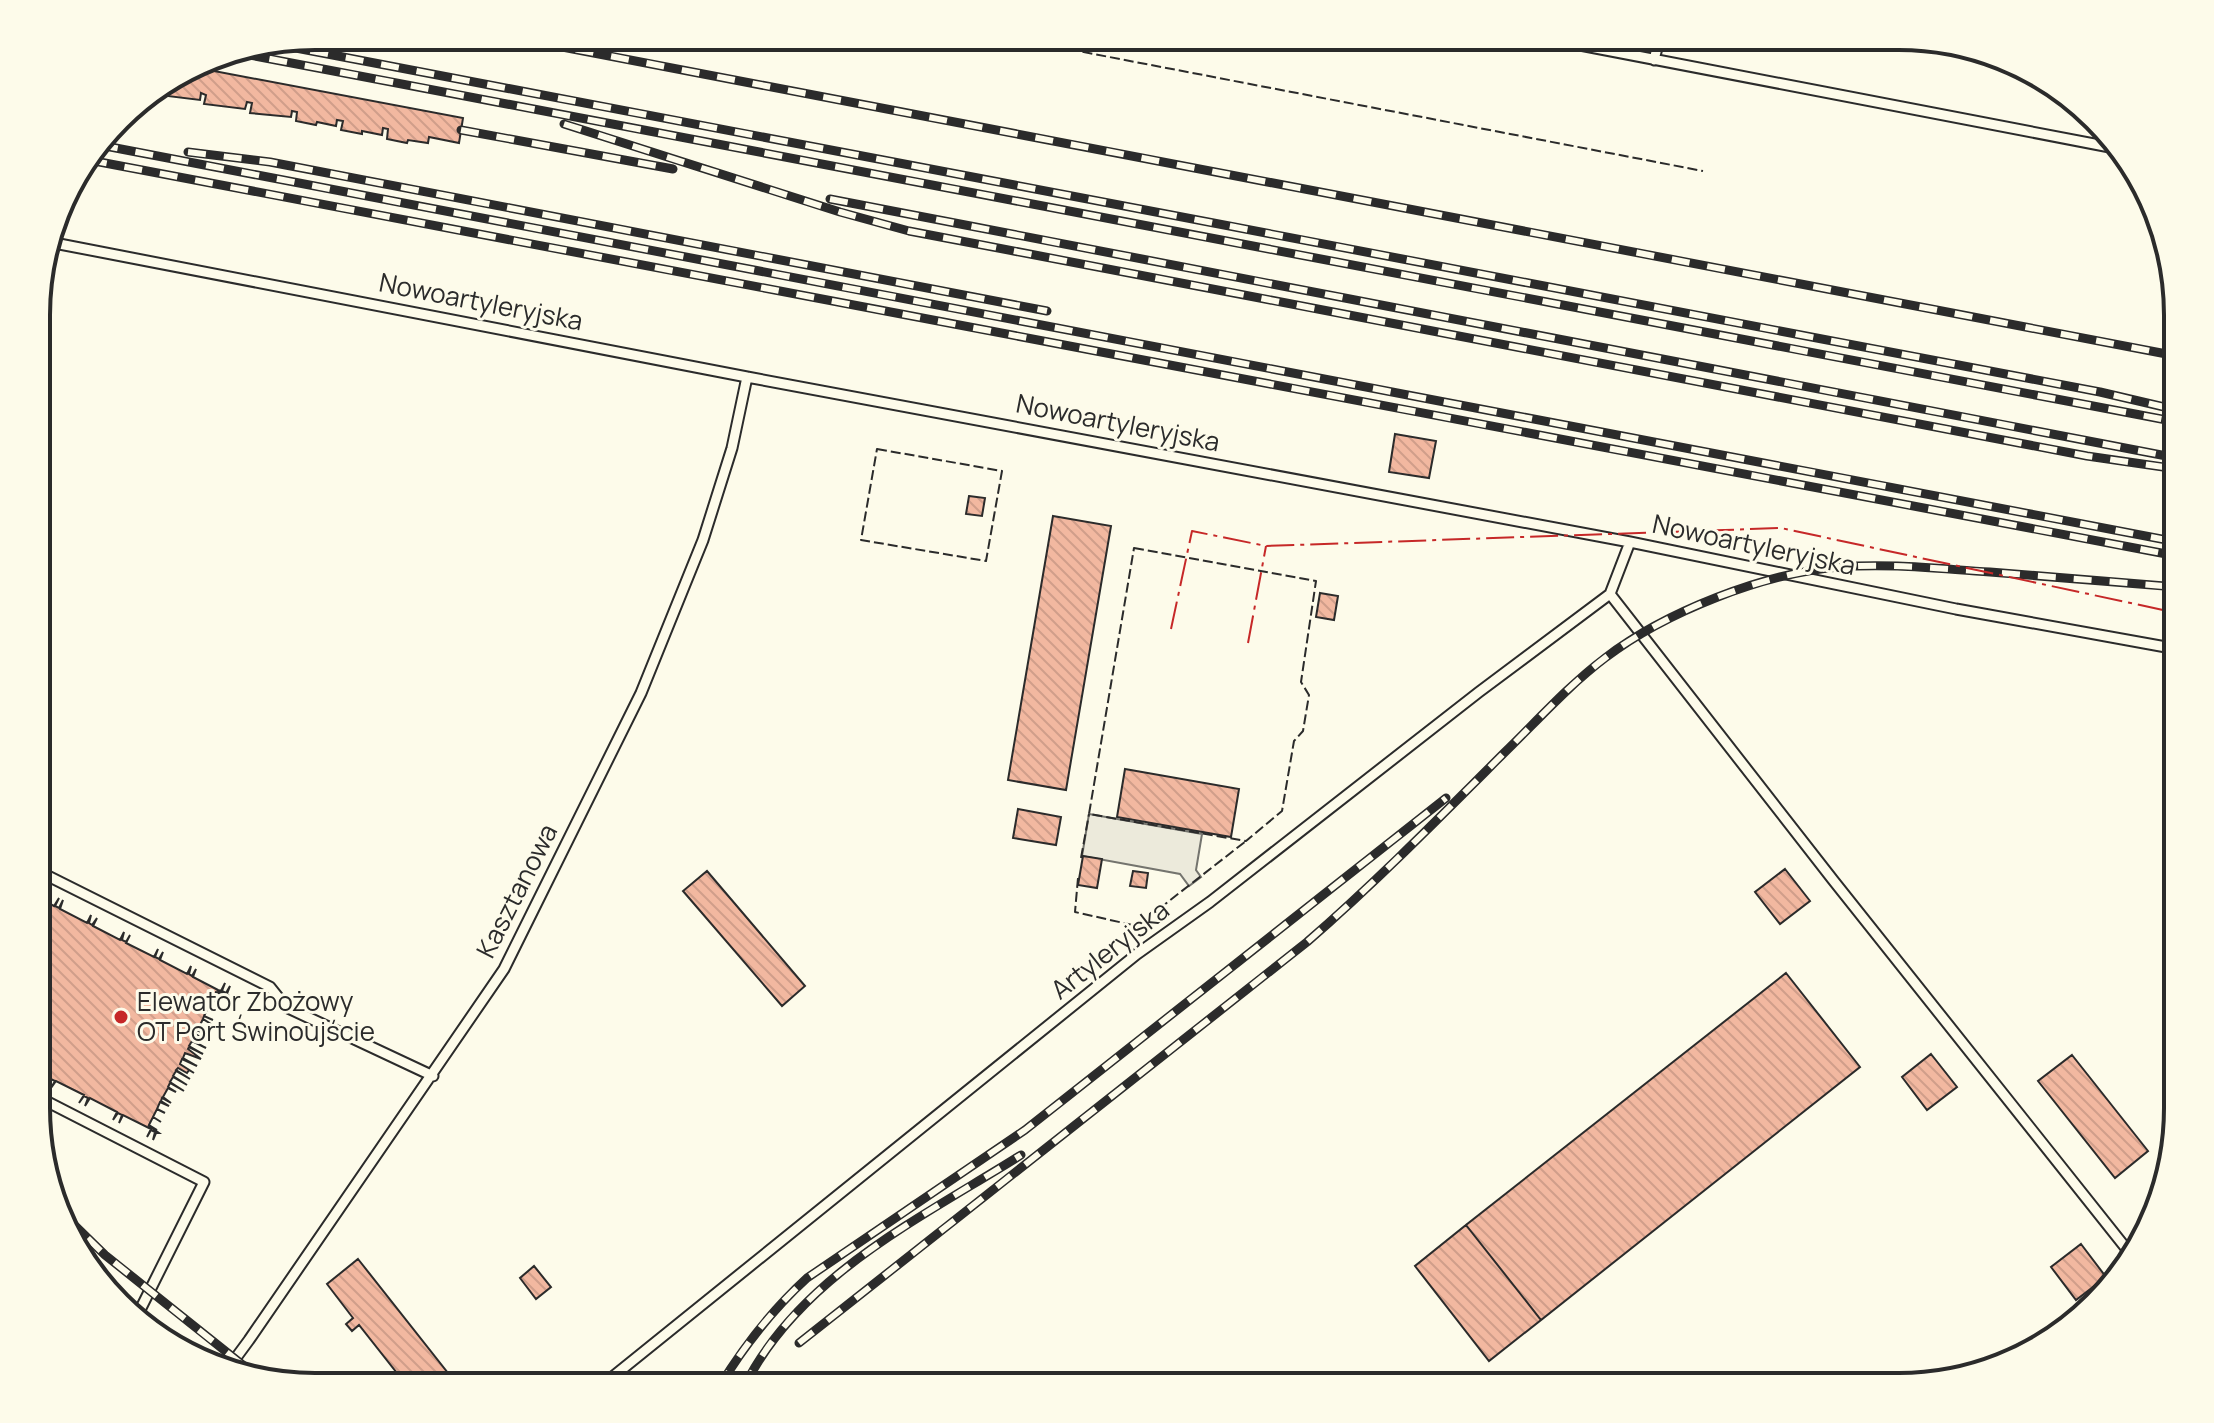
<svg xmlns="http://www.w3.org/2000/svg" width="2214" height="1423" font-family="Manrope,sans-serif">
<defs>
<pattern id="building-back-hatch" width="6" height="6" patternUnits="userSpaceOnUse" patternTransform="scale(2)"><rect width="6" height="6" fill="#f2b8a0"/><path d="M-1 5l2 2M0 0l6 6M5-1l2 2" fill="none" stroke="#d09e8a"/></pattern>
</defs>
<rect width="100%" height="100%" fill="#fdfbea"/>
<path fill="#eceadb" stroke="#74746e" stroke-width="2" d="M1089,814L1202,834L1196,870L1201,877L1189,886L1180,874L1082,856Z"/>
<path fill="url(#building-back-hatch)" stroke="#2b2b2b" stroke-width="2" d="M193,67L463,118L459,143L429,137L428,143L408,140L407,143L387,139L388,129L383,128L382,135L362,131V134L341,130L343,121L337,120L336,126L317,122L316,125L296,121L297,112L292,111L291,117L250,113L252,103L247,102L245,109L204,104L206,95L201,93L200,100L159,95L160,87Z
M1395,434L1436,441L1429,478L1389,472Z
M969,496L985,498L982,516L966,514Z
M1053,516L1111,526L1066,790L1008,780Z
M1320,593L1338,596L1334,620L1316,617Z
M1125,769L1239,789L1231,837L1117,817Z
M1018,809L1061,817L1056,845L1013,838Z
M1083,856L1102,859L1097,888L1078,885Z
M1785,869L1810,901L1780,924L1755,892Z
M707,871L805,986L782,1006L683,891Z
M1133,871L1148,873L1146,888L1130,886Z
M38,896L54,906L59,898L55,906L59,908L63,900L60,909L87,923L91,915L89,923L92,925L97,918L93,926L120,940L124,932L122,940L126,942L130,935L126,943L154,957L158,949L155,957L159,959L163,952L160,960L187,974L191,966L189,974L192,976L196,969L193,977L218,990L221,991L225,983L222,991L226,993L230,986L227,994L229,996L217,990L225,996L216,992L213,1000L221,1004L212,1000L209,1007L217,1012L208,1008L204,1016L213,1020L204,1016L203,1019L211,1024L203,1019L198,1029L206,1034L197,1030L195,1034L209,1042L195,1034L192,1040L206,1048L192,1041L189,1046L203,1054L189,1047L188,1049L201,1059L185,1053L183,1058L197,1066L182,1059L180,1064L194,1073L189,1070L187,1073L178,1068L176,1070L190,1079L176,1071L173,1076L187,1085L173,1077L170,1082L184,1091L170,1083L168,1087L176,1092L168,1088L163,1097L171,1103L162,1098L161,1101L169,1106L160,1102L157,1109L165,1113L157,1109L153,1117L161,1122L153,1117L149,1125L157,1130L148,1125L159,1133H156L153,1140L155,1132L151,1130L147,1137L151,1129L123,1115L119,1123L122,1115L118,1113L113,1120L117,1112L90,1098L85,1106L88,1098L84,1096L79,1103L84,1095L56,1081L51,1088L55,1081L51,1079L47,1086L50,1078L38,1074Z
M1786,973L1860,1067L1541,1320L1466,1225Z
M1931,1054L1957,1087L1927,1110L1902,1077Z
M2072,1055L2148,1151L2115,1178L2038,1081Z
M1466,1225L1541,1320L1489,1361L1415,1266Z
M2081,1244L2106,1277L2076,1300L2051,1267Z
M358,1259L459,1387H408L359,1325L352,1331L346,1324L353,1318L327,1284Z
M534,1266L551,1287L536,1299L520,1278Z"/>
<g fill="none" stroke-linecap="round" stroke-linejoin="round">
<defs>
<path id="lane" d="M1533,36L2115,148
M1654,60L1660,36
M49,242L747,377L1630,542L1956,609L2177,649
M1610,594L1833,880L2133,1257
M38,871L270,987L286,1007L433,1076
M38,1097L204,1182L137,1316
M220,1369L235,1359L249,1340L504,969L641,693L703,540L732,448L747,377
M600,1387L1137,954L1210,902L1479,692L1610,594L1630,542"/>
</defs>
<use href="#lane" stroke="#2b2b2b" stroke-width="13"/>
<use href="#lane" stroke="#fdfbea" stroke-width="9"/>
<defs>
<path id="rail" d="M505,36L2177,356
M275,44L2100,392L2177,410
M234,52L2177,422
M564,124L840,212L909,231L2087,456L2177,469
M461,130L673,169
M100,145L2177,542
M188,152L270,162L1047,311
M89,160L2177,556
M830,199L2177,458
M62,1213L105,1255L259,1378
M799,1343L1307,942C1376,882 1440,817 1504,753C1537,721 1568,686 1605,658C1665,612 1764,573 1839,567C1890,563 1940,569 1990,572C2053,577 2115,582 2177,587
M719,1387C744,1346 772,1310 807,1278L1025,1130L1446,798
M744,1387C799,1276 921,1218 1021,1155"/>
</defs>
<use href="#rail" stroke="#2b2b2b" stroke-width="9"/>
<use href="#rail" stroke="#fdfbea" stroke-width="6" stroke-dasharray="18" stroke-linecap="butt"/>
<path stroke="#2b2b2b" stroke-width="2" stroke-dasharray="10 4" stroke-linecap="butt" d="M809,36L833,40L843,36
M1000,36L1703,171
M877,449L1002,471L986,561L861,540Z
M1134,548L1316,581L1301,682L1309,695L1303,731L1294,741L1282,811L1246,841L1089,814Z
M1081,858L1089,814
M1078,878L1075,912L1137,926L1246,841"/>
<path stroke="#c62828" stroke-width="2" stroke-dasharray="28 6 4 6" stroke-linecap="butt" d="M1171,629L1192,531L1266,546L1781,528L2177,613
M1248,643L1266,546"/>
</g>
<circle fill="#c62828" stroke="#fdfbea" stroke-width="3" cx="121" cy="1017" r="8"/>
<g text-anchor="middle" stroke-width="6" stroke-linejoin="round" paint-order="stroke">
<g font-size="26" fill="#2b2b2b" stroke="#fdfbea">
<text transform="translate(481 302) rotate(11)" y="9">Nowoartyleryjska</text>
<text transform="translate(1118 423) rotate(11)" y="9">Nowoartyleryjska</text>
<text transform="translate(1754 545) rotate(12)" y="9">Nowoartyleryjska</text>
<text transform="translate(517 891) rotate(-63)" y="9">Kasztanowa</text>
<text transform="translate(1110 950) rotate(-38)" y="9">Artyleryjska</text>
</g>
<g font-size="26" fill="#2b2b2b" stroke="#fdfbea" text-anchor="start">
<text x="137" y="1011">Elewator Zbożowy<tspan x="137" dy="30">OT Port Świnoujście</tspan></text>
</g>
</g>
<path d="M0 0H2214V1423H0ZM315 50H1899A265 265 0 0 1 2164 315V1108A265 265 0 0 1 1899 1373H315A265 265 0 0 1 50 1108V315A265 265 0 0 1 315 50Z" fill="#fdfbea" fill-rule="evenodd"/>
<path fill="none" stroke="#2b2b2b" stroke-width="4" d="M315 50H1899A265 265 0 0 1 2164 315V1108A265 265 0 0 1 1899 1373H315A265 265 0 0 1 50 1108V315A265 265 0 0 1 315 50Z"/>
</svg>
